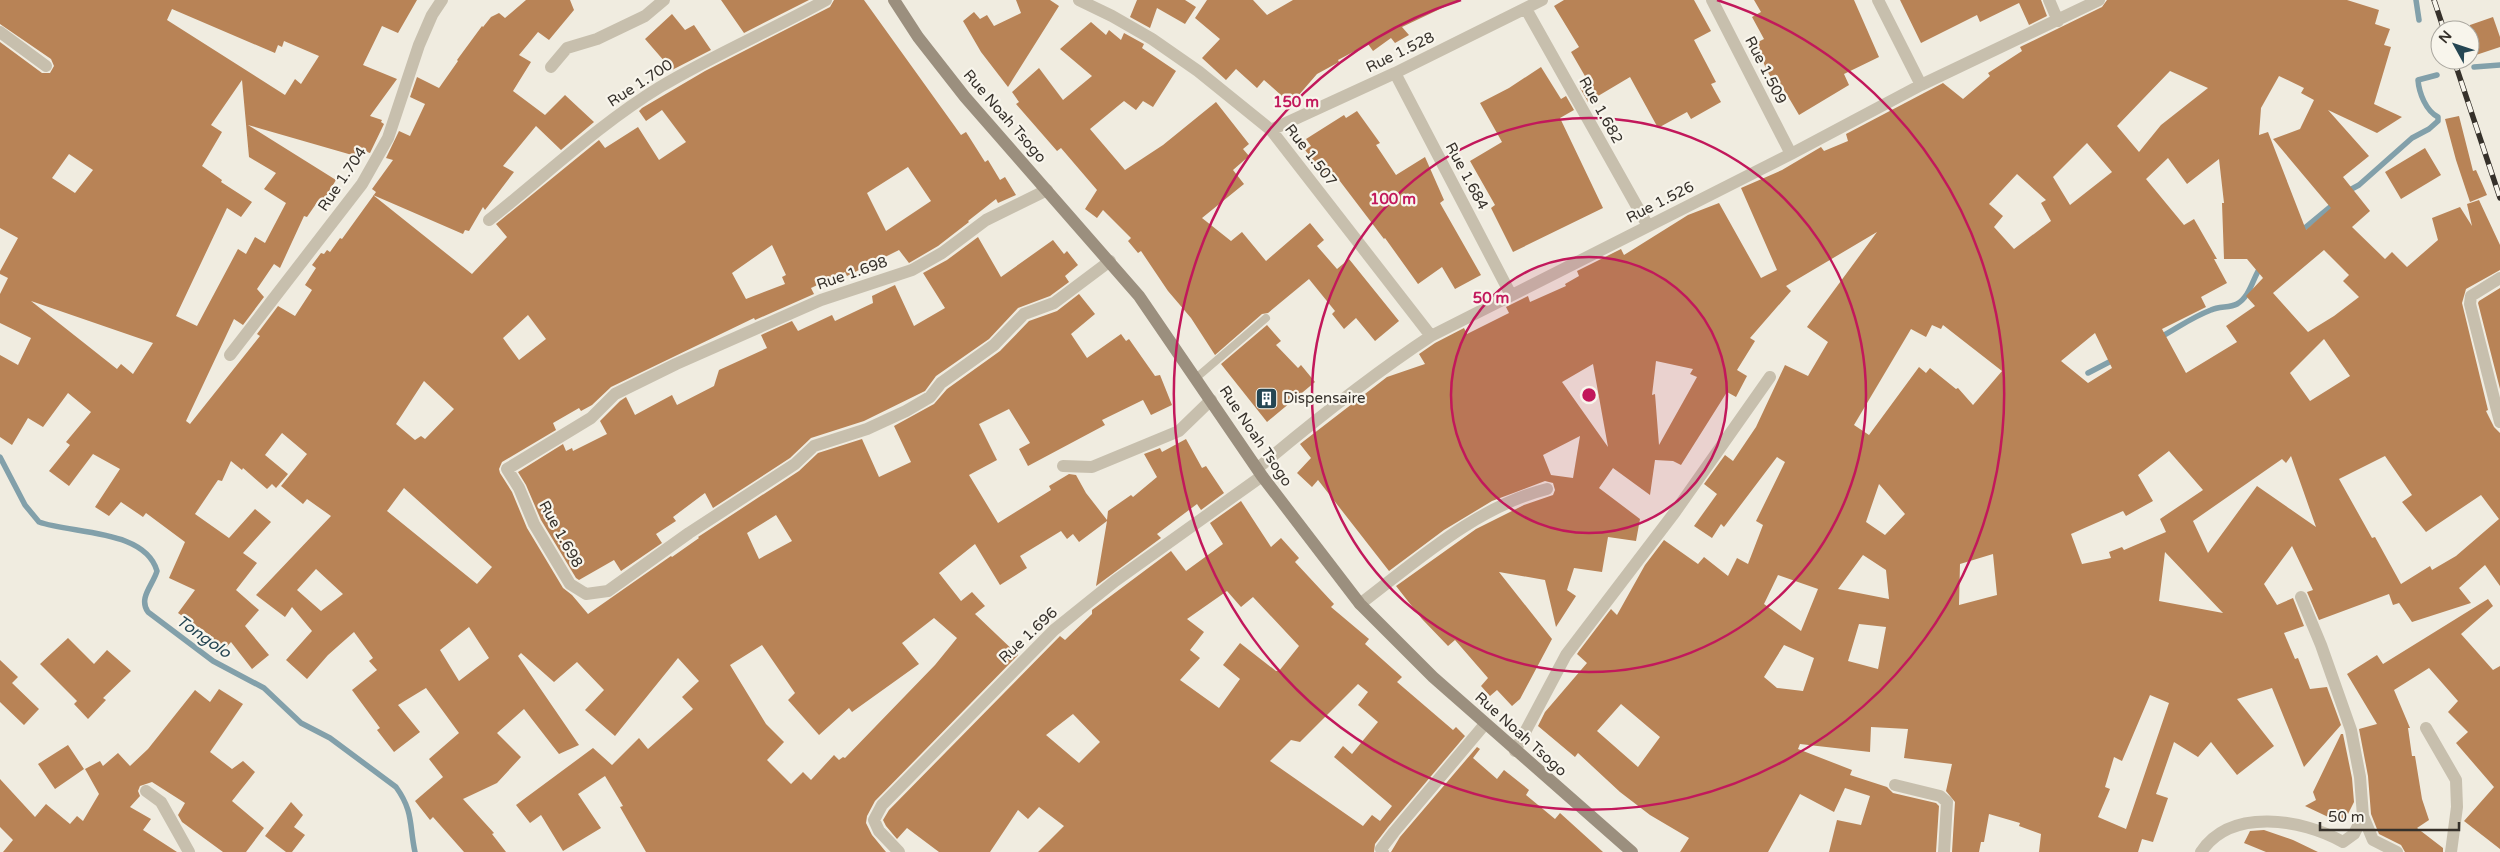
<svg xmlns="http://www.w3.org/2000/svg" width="2500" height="852" font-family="'Varela Round',sans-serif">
<rect width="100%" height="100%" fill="#f0ece0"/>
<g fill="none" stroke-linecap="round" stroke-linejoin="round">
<path stroke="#82a0aa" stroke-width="5.5" d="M2416,0L2419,20
M2474,67L2500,65
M2346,192L2359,185L2412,138L2429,129L2438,121V117C2426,111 2419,93 2418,80L2437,75
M2301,231L2336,202
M2159,338C2178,328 2190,318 2211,310C2219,306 2230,308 2237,304C2251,296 2253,276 2262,265
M2088,373L2115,359
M0,457L25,505L39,522C72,534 145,529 157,571C153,585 138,598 148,612L213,661L264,688L301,723L330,738L396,787C414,812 409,825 415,852"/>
</g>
<path fill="#b88356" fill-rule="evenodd" d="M0,0H417L398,33L382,26L363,65L397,79L370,116L382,120L381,122L384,124L370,153L361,150L359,157L248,125L336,180L322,203L318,201L307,217L304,216L280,268L274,264L257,289L264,297L243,325L234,319L186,421L190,424L260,336L257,334L278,306L295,316L312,290L305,285L316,268L312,265L321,253L324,254L327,250L330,252L340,238L342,239L376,192L372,189L393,160L386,158L399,131L410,136L425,104L410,97L417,77L439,88L458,61L457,60L482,26L483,27L491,17L499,13L505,18L526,0H570L574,10L549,40L538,32L519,55L531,62L513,91L545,115L565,95L594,122L561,150L536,126L503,166L514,172L485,210L483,207L469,231L465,230L463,234L373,195L472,274L507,237L496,224L599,140L605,148L638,127L659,160L686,142L662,110L646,121L639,111L642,108L705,71L830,7L834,0H864L961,135L966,132L985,162L988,160L1000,180L1005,177L1016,195L998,203L996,199L968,221L969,222L938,246L909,263L899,250L847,276L845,272L811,288L814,294L755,320L754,318L611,387L592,405L581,411L579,408L553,423L556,430L502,462L499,469L500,473L512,492L527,528L563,588L572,595L588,614L671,556L672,557L699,538L698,537L799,471L818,453L862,439L879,477L911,462L894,426L934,404L947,389L1000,351L1029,321L1057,311L1079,294L1095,314L1071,334L1087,358L1121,334L1126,341L1129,339L1155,376L1160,375L1172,405L1151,415L1143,400L1102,420L1105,425L1028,466L1019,449L1030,443L1009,409L979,424L997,460L969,475L998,523L1051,490L1049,486L1069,474L1076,475L1086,493L1107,520L1108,511L1131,495L1133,497L1157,477L1144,454L1160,448L1162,452L1186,439L1202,468L1206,466L1224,493L1201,510L1197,504L1157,534L1161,538L1096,586L1107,521L1079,542L1073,534L1067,539L1061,531L1020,556L1027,568L1000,585L975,544L939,573L961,601L972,592L985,606L975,614L1018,655L875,801L867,816L866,823L872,835L886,852H646L620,807L623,806L605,776L578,794L601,828L563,851L541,815L530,823L516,805L593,748L612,765L639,738L648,749L693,709L682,697L699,681L678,658L615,736L585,710L604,690L577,662L554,682L521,653L518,656L579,745L559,754L524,709L497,733L521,757L497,783L463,799L494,833L492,834L506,852H464L433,817L430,820L415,801L443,777L429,759L459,733L426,688L398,705L420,732L394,752L377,730L380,728L352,690L377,670L369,661L373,658L354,632L328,655L307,679L286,660L312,631L292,607L285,617L256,595L331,516L307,499L303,504L281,486L307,454L282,433L265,455L288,474L276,488L272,484L267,489L243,468L242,470L231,461L222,481L218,480L195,514L229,538L255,509L271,522L243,553L257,563L236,590L259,610L245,626L269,655L252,669L231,642L222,652L210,642L214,638L178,613L195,590L169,578L185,542L146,513L143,517L121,502L109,516L95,507L120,469L93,454L69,486L49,471L70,445L66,442L91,412L68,393L43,427L28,418L12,445L0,437V355L18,365L31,338L0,323V294L8,278L0,274V271L18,238L0,228V42L42,73H50L54,66L51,59L0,24ZM172,9L275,53L278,45L282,47L284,41L319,56L301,84L295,79L285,95L167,20ZM242,80L249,157L276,173L264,189L286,203L265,243L255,237L246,254L238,249L197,326L176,316L227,208L241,217L252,202L221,182L222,180L202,166L222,132L211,125ZM69,154L93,170L75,193L52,178ZM908,167L931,201L886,231L867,193ZM772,245L786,275L782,277L785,284L746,299L732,273ZM31,301L153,343L133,374L121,364L117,369ZM528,315L546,339L519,360L503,338ZM424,381L454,409L425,439L421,436L415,440L396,424ZM404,488L492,567L477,584L387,511ZM776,515L792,541L759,559L747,533ZM316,569L343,594L321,611L297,590ZM934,618L957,638L935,665L845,758L843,757L839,760L834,755L811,780L803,772L791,784L767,760L784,742L766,724L730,665L762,645L795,693L788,700L819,735L849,708L852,712L919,664L902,643ZM469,627L489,658L459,681L440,650Z
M721,0H809L744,33Z
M1016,0H1050L1059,6L1008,87L981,52L963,21L974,12L980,19L987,15L994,26L1021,13Z
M1137,0H1185L1196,7L1185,24L1157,8L1150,28L1130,17Z
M1207,0H1253L1267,15L1293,0H1459L1402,27L1409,35L1395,43L1391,38L1373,51L1368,44L1338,60L1339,62L1317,74L1291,104L1264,80L1257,88L1236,69L1226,80L1202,58L1220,39L1195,18Z
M1564,0H1694L1711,31L1694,40L1716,82L1711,84L1721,102L1691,119L1687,112L1658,128L1630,77L1588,102L1580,88L1589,83L1571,52L1579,47L1554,6Z
M1754,0H1854L1879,57L1844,74L1849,85L1799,115L1780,83L1776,86L1766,69L1756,43L1764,39L1752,17L1761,12Z
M1900,0H2041L2047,16L2029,25L2019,3L1980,22L1977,15L1921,43Z
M2107,0H2347L2379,10L2375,24L2390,29L2384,45L2391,47L2374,104L2402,117L2377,133L2328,110L2369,156L2343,177L2370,211L2352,227L2385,259L2392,252L2407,267L2438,240L2432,218L2460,207L2472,226L2467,204L2479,200L2500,245V270L2466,289L2462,303L2488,410L2486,411L2494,427L2500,433V586L2485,565L2459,588L2471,603L2412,622L2399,603L2393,605L2389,594L2319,620L2307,592L2313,590L2292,546L2264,584L2277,605L2293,598L2304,626L2284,633L2295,659L2298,658L2310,689L2327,687L2341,725L2304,767L2272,688L2237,699L2274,746L2237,775L2211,742L2198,757L2174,742L2156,794L2168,798L2153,842L2142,839L2138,852H2039L2041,834L2019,826L2020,823L1989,814L1984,842H1981L1979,852H1952L1955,802L1946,791L1952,764L1904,758L1908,729L1871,727L1870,752L1800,744L1798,749L1852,770L1850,775L1887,787L1893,793L1936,803L1939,806L1936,852H1829L1837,820L1861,825L1870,796L1845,788L1834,812L1800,794L1768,852H1680L1689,838L1650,815L1620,792L1578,753L1575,757L1538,726L1545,712L1587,663L1577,654L1579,651L1611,609L1617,615L1645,565L1664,540L1698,564L1704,557L1728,576L1737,558L1748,564L1763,525L1756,521L1785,462L1777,457L1724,527L1721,524L1712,538L1694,526L1717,494L1704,484L1725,455L1733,461L1756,427L1785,365L1808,376L1828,342L1807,327L1877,232L1786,286L1791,291L1750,338L1755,341L1737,370L1747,376L1736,397L1727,392L1681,465L1673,461L1655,460L1650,495L1613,468L1599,488L1640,519L1636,541L1608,537L1602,572L1574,568L1567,590L1576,596L1556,627L1545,580L1499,572L1552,639L1520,699L1512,706L1497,690L1490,696L1481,686L1488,678L1455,640L1448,646L1422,619L1396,586L1476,529L1524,505L1553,495L1555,490L1553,483L1545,481L1492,501L1444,530L1389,571L1318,480L1312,487L1297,473L1311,458L1300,444L1387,377L1425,364L1419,354L1435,343L1464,328L1467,334L1509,313L1506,307L1528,296L1530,302L1566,286L1565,284L1579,276L1577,271L1621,249L1624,255L1688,215L1719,203L1761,278L1777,270L1741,188L1782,170L1821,147L1824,151L1848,141L1846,134L1943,83L1963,99L1990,76L1988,73L2022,51L2020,47L2102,7ZM2170,71L2208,88L2161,125L2139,152L2117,126ZM2279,76L2304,88L2301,93L2314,100L2300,129L2273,139L2331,208L2306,230L2268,132L2259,135L2261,108ZM2087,143L2112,172L2070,205L2053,177ZM2168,158L2187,184L2219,159L2224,203H2222L2224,259H2247L2263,278L2246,296L2255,306L2226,326L2237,342L2186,373L2162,329L2206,307L2201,297L2227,283L2214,259H2217L2194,219L2184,225L2146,179ZM2017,174L2046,200L2041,203L2051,221L2014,249L1994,227L2003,216L1989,204ZM2324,250L2349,275L2343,281L2359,297L2334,316L2308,332L2273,293ZM1932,325L1941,329L1943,325L2002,371L1973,405L1958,388L1956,389L1930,368L1926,373L1919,367L1869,435L1854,425L1911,329L1926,337ZM2095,333L2112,368L2088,383L2061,361ZM2324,339L2350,376L2310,401L2290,373ZM1656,361L1693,369L1690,374L1697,377L1659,445L1655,394L1652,395ZM1593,364L1608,447L1562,382ZM1580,436L1573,478L1551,475L1543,455ZM2169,451L2203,490L2160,519L2166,532L2124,550L2122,547L2109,552L2111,558L2082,564L2071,534L2123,511L2126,516L2153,501L2138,475ZM2291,456L2316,527L2257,486L2208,553L2193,521L2282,459L2286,463ZM2385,456L2412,495L2402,502L2426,532L2481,495L2499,519L2456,556L2432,570L2430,566L2401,584L2375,537L2372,538L2339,479ZM1879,484L1905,514L1885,535L1866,522ZM2165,552L2223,613L2159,601ZM1993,554L1997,595L1959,605L1960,564ZM1863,555L1886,570L1889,599L1838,589ZM1778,575L1818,589L1801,631L1764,604ZM1859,624L1886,627L1878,669L1848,661ZM1784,645L1814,658L1803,691L1777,688L1764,677ZM2150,695L2169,703L2126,829L2098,817L2110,789L2105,787L2114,757L2122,761ZM1621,704L1660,737L1638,767L1597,731Z
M672,14L685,30L694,25L711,50L672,70L645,39Z
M2493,17L2500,37V47L2470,57V25Z
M1091,22L1106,35L1109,30L1121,40L1124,33L1144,44L1142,48L1176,71L1153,107L1143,101L1136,110L1124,101L1090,129L1125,170L1163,145L1216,102L1249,144L1243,149L1249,156L1233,170L1244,184L1202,218L1231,241L1242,232L1266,261L1310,223L1324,240L1317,246L1337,269L1349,259L1399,321L1375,341L1356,318L1344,329L1332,314L1335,311L1309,279L1268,313L1262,314L1215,355L1191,318L1168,291L1141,251L1138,253L1128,241L1131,238L1103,210L1097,218L1085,209L1097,190L1061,148L1057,151L1016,104L1019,102L1012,92L1039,68L1063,100L1092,76L1060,49Z
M1541,67L1561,99L1566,96L1574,110L1560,118L1603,208L1513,252L1491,208L1495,205L1470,161L1502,142L1480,103L1509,88Z
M1357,111L1380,143L1376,145L1396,175L1425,157L1444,200L1440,203L1481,275L1455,289L1442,267L1418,284L1385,238L1384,239L1333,172L1327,177L1305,150L1311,146L1306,139L1344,115L1346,118Z
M2459,116L2473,171L2476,170L2487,195L2470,202L2456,160L2445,119Z
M2425,148L2441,175L2401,199L2385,172Z
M978,237L1001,277L1053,240L1064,254L1067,251L1078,265L1065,276L1069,282L1050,296L1018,308L989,339L936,376L925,391L864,421L811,438L790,458L713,508L705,493L673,517L676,521L656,534L662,543L621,571L614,560L579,580L576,578L541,520L526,485L518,472L563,444L566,451L572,448L573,451L607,434L600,421L620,401L626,397L635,415L672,395L677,405L714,386L719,370L767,348L761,335L792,321L798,331L832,315L835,321L873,303L872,296L895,285L914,326L945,308L923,273L947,260Z
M2500,288V389L2478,303L2479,301Z
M1267,325L1281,341L1276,345L1298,368L1301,365L1315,382L1267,422L1221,364Z
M1241,501L1271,547L1281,538L1299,558L1295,562L1334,604L1331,607L1369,639L1365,644L1402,677L1397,682L1453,730L1456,727L1465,736L1388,827L1375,844L1374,852H1038L1064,826L1039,807L1028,819L1018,810L990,852H939L907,828L897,839L886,826L883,820L889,810L1060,636L1065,640L1092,614V610L1171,551L1186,571L1223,544L1210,523ZM1227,591L1241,607L1253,597L1299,646L1279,671H1276L1240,643L1223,665L1240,679L1219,708L1180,680L1200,658L1190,650L1204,632L1187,619ZM1358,684L1368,692L1358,705L1378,722L1352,754L1343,746L1334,757L1392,806L1380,821L1372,815L1363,826L1270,761L1291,740L1300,742ZM1073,714L1100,742L1079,763L1046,735Z
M2488,599L2493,606L2461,634L2493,670L2500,666V849L2464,821L2494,787L2456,743L2468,732L2448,712L2458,701L2429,668L2394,690L2410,728H2408L2412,756H2415L2422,799L2429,820L2417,828L2443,848V852H2405L2401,845L2379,834L2371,814L2368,776L2359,729L2377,724L2347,674L2377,655L2383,664Z
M68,638L94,664L107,650L131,671L103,698L106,700L88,719L74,704L77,701L40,664Z
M0,660L18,677L12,683L39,709L24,725L0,702Z
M219,689L243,704L210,752L232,769L243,761L255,772L232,801L264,828L246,852H223L182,822L178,815L185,803L152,782L140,786L138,791L140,796L130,807L151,819L143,830L177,852H3L13,840L0,827V779L35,817L46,804L70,824L77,816L83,821L99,794L85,769L100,761L103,766L118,753L130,766L148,749L195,690L210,702Z
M2341,734H2343L2352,778L2354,802L2343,824L2305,806L2316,800L2313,792Z
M68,745L84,769L55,789L38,764Z
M1477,747L1480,749L1473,758L1497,779L1504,770L1529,790L1526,795L1555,819L1560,813L1603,852H1391L1400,837Z
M291,802L303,815L294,827L305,835L292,852H286L265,836Z
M2264,830L2293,840L2318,852H2266L2244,843L2250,831Z"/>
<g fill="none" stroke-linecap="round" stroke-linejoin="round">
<path stroke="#c7bfad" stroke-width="8" d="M1196,378L1266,318"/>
<path stroke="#c7bfad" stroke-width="12" d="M1079,0L1112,16L1152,39L1198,71L1271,130L1431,336
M1712,0L1791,154
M1878,0L1921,85
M2049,0L2058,21
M1526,9L1648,226
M0,32L46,66
M551,67L567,48L597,39L645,16L664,0
M1395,73L1511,295
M1271,130L1395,73L1542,0
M1047,190L986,220L942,253L912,270L821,300L676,364L615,394L591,418L507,469L519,488L534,524L570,584L586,594L608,591L689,533L795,464L814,446L867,429L906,411L930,397L941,383L994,345L1024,314L1054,303L1110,261
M489,220C546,175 598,125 660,87C713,55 772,30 826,0
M2500,278L2471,296L2470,304L2500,422
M230,355L362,184L388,138L419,45L432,15L442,0
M1063,466L1092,467L1179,431L1211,400
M1258,468C1314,421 1370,376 1431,336L1791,154L1921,85L2099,0
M2301,597L2321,645L2351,730L2360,777L2363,816L2373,840L2397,852
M1360,604C1418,560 1476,507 1547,489
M2426,728L2456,780L2457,807L2451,852
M1515,751L1566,655L1675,512L1770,377
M1895,785L1940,796L1947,802L1944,852
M146,791L161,802L189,852
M899,852L879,831L874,820L882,805L1054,630L1115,581L1262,476
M1383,852L1381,849L1394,832L1485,724
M2201,852C2231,807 2302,819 2343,842L2354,834L2363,816"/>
<path stroke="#9b8f7e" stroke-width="12" d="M894,0L918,37L965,97L1139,296L1262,476L1360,604L1433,677L1632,852"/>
<defs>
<path id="rail" d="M2434,0L2444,30
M2454,60L2500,198"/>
</defs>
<use href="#rail" stroke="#36312b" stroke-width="5.5"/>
<use href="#rail" stroke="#f8f5ec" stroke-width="4" stroke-dasharray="11" stroke-linecap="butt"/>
</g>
<circle cx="1589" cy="395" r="138" fill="#c2185b" fill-opacity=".12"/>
<g fill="none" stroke="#c2185b" stroke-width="2.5">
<circle cx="1589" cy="395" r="138"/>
<circle cx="1589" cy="395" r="277"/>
<path d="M1717 0A415 415 0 1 1 1461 0"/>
</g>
<defs>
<symbol id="building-square" viewBox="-11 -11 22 22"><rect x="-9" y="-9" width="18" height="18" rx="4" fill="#254653" stroke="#f8f5ec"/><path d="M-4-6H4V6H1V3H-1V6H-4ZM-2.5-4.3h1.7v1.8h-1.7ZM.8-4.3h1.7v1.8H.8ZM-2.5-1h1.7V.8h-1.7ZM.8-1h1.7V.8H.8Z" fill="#fff"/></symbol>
</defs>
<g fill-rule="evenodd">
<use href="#building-square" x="1254" y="386" width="25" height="25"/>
</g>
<g text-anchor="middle" stroke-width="4.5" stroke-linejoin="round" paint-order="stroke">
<g font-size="15" fill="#36312b" stroke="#f8f5ec">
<text transform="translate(1400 52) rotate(-26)" y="5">Rue 1.528</text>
<text transform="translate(1766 70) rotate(63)" y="5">Rue 1.509</text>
<text transform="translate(640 83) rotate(-33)" y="5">Rue 1.700</text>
<text transform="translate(1601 110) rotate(61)" y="5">Rue 1.682</text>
<text transform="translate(1005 116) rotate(49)" y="5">Rue Noah Tsogo</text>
<text transform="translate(1311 155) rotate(52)" y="5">Rue 1.507</text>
<text transform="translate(1467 176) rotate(62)" y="5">Rue 1.684</text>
<text transform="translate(342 179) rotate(-56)" y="5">Rue 1.704</text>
<text transform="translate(1660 202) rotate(-27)" y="5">Rue 1.526</text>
<text transform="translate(852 273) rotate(-19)" y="5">Rue 1.698</text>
<text transform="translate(1256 436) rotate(56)" y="5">Rue Noah Tsogo</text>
<text transform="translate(561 534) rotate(61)" y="5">Rue 1.698</text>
<text transform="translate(1028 635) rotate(-43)" y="5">Rue 1.696</text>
<text transform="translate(1521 734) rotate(42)" y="5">Rue Noah Tsogo</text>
</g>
<g font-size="15" fill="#36312b" stroke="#f8f5ec" text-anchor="start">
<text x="1283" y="403">Dispensaire</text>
</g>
<g font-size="16" font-style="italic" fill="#254653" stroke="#f8f5ec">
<text transform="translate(204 636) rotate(35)" y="6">Tongolo</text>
</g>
</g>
<circle cx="1589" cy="395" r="8" fill="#c2185b" stroke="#f8f5ec" stroke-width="2.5"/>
<g font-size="15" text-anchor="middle" font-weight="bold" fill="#c2185b" stroke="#f8f5ec" stroke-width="4.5" stroke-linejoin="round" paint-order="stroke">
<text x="1296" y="107">150 m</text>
<text x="1393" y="204">100 m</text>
<text x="1491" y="303">50 m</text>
</g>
<g transform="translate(2455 45) rotate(310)"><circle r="24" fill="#f8f5ec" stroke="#aaa79f"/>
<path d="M0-4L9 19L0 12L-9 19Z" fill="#254653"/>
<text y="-8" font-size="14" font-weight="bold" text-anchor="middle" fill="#36312b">N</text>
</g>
<path d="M2320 822v8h139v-8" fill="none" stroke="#36312b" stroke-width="2.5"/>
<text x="2328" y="822" font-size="15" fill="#36312b" stroke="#f8f5ec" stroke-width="4" paint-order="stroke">50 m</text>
</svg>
